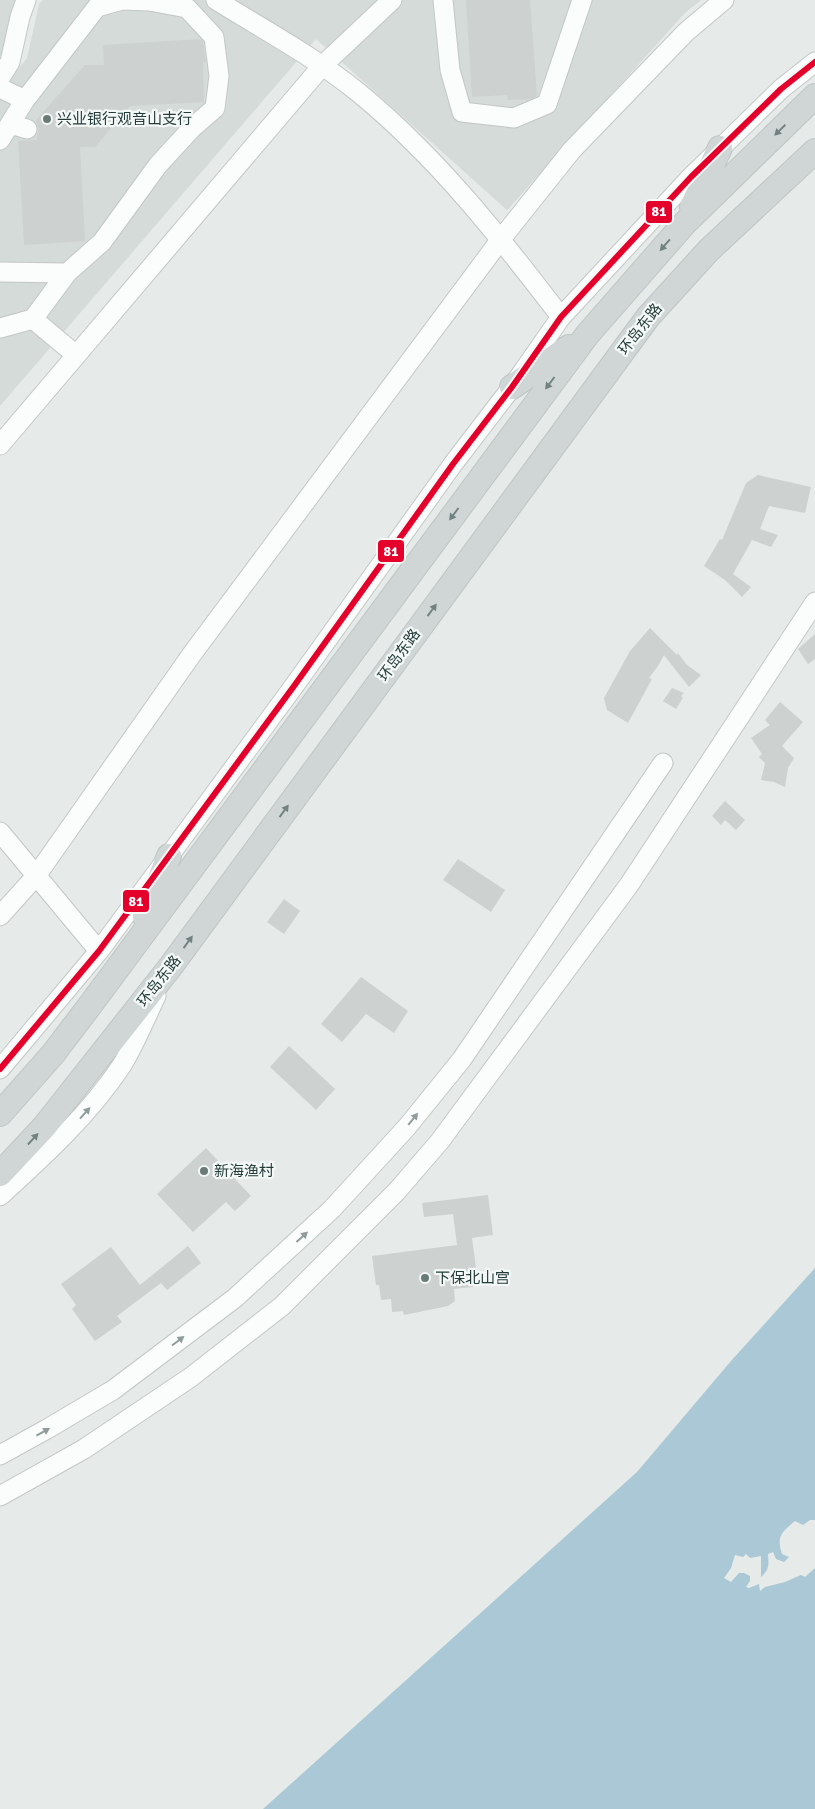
<svg xmlns="http://www.w3.org/2000/svg" width="815" height="1809" font-family="Signika,'Noto Sans SC',sans-serif">
<rect width="100%" height="100%" fill="#e6eae9"/>
<path fill="#d4dbd9" d="M0,0H15L0,59Z
M43,0H701L685,13L507,210L316,39L0,406V92L27,58L39,4Z"/>
<path fill="#aac8d5" d="M815,1268V1520H810L803,1525L795,1521C782,1532 776,1536 782,1554L789,1557L784,1562L776,1559L773,1552L768,1554C769,1565 769,1570 761,1577V1556L750,1558L746,1554L743,1557L735,1555L731,1568L724,1578L731,1582L739,1573H744L750,1576V1581L746,1587L749,1588L759,1584L760,1591L765,1587L785,1582L801,1575L805,1577L815,1568V1809H263L637,1472L731,1361Z"/>
<path fill="#cdd2d0" d="M466,0H530L537,96L531,99L508,100L507,95L472,97Z
M201,39L203,42L206,62H203L204,102L130,106L95,147H80L85,241L24,245L18,141L37,140L38,127L36,120L85,65H104L103,45Z
M758,475L811,487L805,513L769,506L760,529L778,535L771,547L752,540L733,574L751,587L742,597L725,580L704,566L720,539L722,540L746,483Z
M650,628L677,655L678,653L687,665L701,675L689,687L664,655L658,666L649,678L652,679L628,723L607,710L604,698L630,651Z
M815,634V659L808,664L798,649Z
M672,688L684,693L681,696L683,698L676,709L663,701Z
M780,702L803,722L782,746L794,758L788,768L785,787L774,782L761,780L765,763L759,757L762,754L751,738L770,725L765,720Z
M725,801L745,820L736,830L725,820L721,825L712,816Z
M458,859L505,890L491,912L443,880Z
M284,899L300,911L284,934L267,922Z
M361,977L408,1011L394,1033L366,1014L342,1042L321,1024Z
M289,1046L335,1089L316,1110L270,1067Z
M206,1148L251,1196L235,1211L226,1202L193,1232L157,1194Z
M488,1195L493,1235L472,1238L477,1275L473,1282V1287L454,1289L455,1301L448,1306L404,1315L403,1311L392,1312L391,1299L381,1300L379,1285H376L372,1256L457,1245L453,1214L424,1217L422,1203Z
M188,1246L201,1263L167,1290L161,1283L117,1316L122,1322L95,1341L72,1309L76,1305L61,1284L111,1247L140,1285Z"/>
<g fill="none" stroke-linecap="round" stroke-linejoin="round">
<defs>
<path id="minor" d="M216,0C264,30 315,57 359,93C437,157 500,237 561,317
M443,0L450,70L462,112L514,118L547,104L582,0
M0,78L10,62L20,17L26,0
M0,88L25,100
M16,114L10,124L27,129
M0,140L25,100L97,7L122,0L149,1L187,8L214,37L219,76L215,108L192,128L158,165L102,242L67,273L33,319L0,328
M0,272L67,273
M33,319L76,355
M0,445L322,66L392,0
M0,832L99,951
M0,916L36,876L192,654L501,239L572,150L686,32L724,0
M0,1069L99,951L294,686L453,464L512,387L561,317L691,177L781,89L815,62
M0,1196C44,1156 89,1115 122,1065C135,1044 145,1019 156,996
M0,1455L47,1429L113,1390L235,1298L332,1209L407,1127L462,1059L663,763
M0,1496L84,1449L191,1377L282,1306L397,1191L440,1141L629,885L815,602"/>
<path id="major" d="M692,207L720,148
M512,387L569,347
M145,917L169,856
M0,1114L53,1054L91,1004L587,335L684,224L815,96
M0,1174L44,1127L171,966L648,317L709,250L815,151"/>
</defs>
<use href="#minor" stroke="#c3c7c6" stroke-width="21"/>
<use href="#major" stroke="#bec6c4" stroke-width="26"/>
<use href="#minor" stroke="#fbfcfc" stroke-width="19"/>
<use href="#major" stroke="#cfd6d5" stroke-width="24"/>
<defs>
<path id="bus-1" d="M0,1069L99,951L294,686L453,464L512,387L561,317L691,177L781,89L815,62"/>
</defs>
<use href="#bus-1" stroke="#f4f9f7" stroke-width="10"/>
<use href="#bus-1" stroke="#e4002b" stroke-width="6"/>
</g>
<defs><path id="oneway-solid" d="M-6-.8H1V-3.2L6.5 0L1 3.2V.8H-6Z" transform="scale(1.25)"/></defs>
<g fill="#718280">
<use href="#oneway-solid" transform="translate(780 130) rotate(136)"/>
<use href="#oneway-solid" transform="translate(665 245) rotate(131)"/>
<use href="#oneway-solid" transform="translate(550 383) rotate(127)"/>
<use href="#oneway-solid" transform="translate(454 514) rotate(127)"/>
<use href="#oneway-solid" transform="translate(432 610) rotate(-54)"/>
<use href="#oneway-solid" transform="translate(284 811) rotate(-54)"/>
<use href="#oneway-solid" transform="translate(188 942) rotate(-54)"/>
<use href="#oneway-solid" transform="translate(33 1139) rotate(-47)"/>
</g>
<g fill="#909c9b">
<use href="#oneway-solid" transform="translate(85 1113) rotate(-48)"/>
<use href="#oneway-solid" transform="translate(413 1119) rotate(-51)"/>
<use href="#oneway-solid" transform="translate(302 1237) rotate(-42)"/>
<use href="#oneway-solid" transform="translate(178 1341) rotate(-37)"/>
<use href="#oneway-solid" transform="translate(43 1432) rotate(-29)"/>
</g>
<g fill="#697a77" stroke="#f4f9f7" stroke-width="2">
<circle cx="47" cy="119" r="5"/>
<circle cx="204" cy="1171" r="5"/>
<circle cx="425" cy="1278" r="5"/>
</g>
<g text-anchor="middle" stroke-width="4.5" stroke-linejoin="round" paint-order="stroke">
<g font-size="15" fill="#253d3a" stroke="#f4f9f7" text-anchor="start">
<text x="57" y="124">兴业银行观音山支行</text>
<text x="214" y="1176">新海渔村</text>
<text x="435" y="1283">下保北山宫</text>
</g>
<g font-size="15" fill="#253d3a" stroke="#f4f9f7">
<text transform="translate(640 329) rotate(-52)" y="5">环岛东路</text>
<text transform="translate(399 655) rotate(-54)" y="5">环岛东路</text>
<text transform="translate(159 981) rotate(-52)" y="5">环岛东路</text>
</g>
</g>
<g stroke="#f4f9f7" stroke-width="2">
<rect x="645" y="200" width="28" height="24" rx="5" fill="#e4002b"/>
<rect x="377" y="539" width="28" height="24" rx="5" fill="#e4002b"/>
<rect x="122" y="889" width="28" height="24" rx="5" fill="#e4002b"/>
</g>
<g font-size="14" text-anchor="middle" font-weight="bold" fill="#fff">
<text x="659" y="216">81</text>
<text x="391" y="556">81</text>
<text x="136" y="906">81</text>
</g>
</svg>
